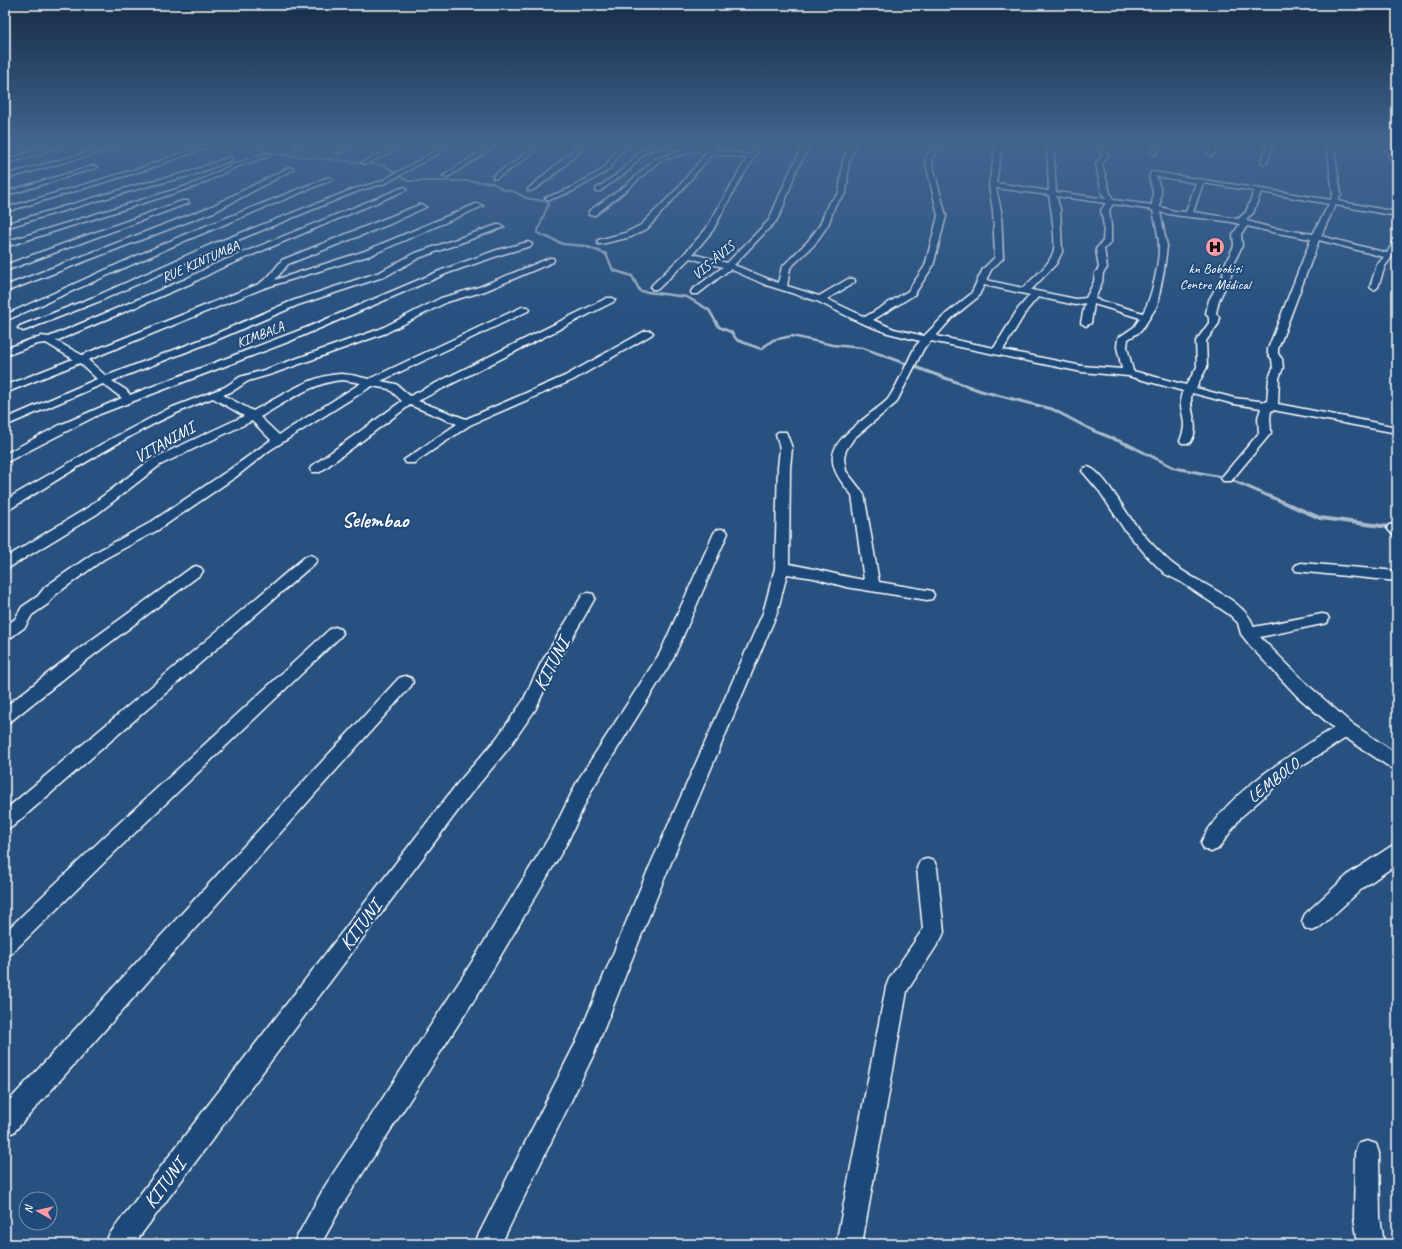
<svg xmlns="http://www.w3.org/2000/svg" width="1402" height="1249" font-family="Caveat,sans-serif">
<rect width="100%" height="100%" fill="#28517f"/>
<filter id="ink" filterUnits="userSpaceOnUse"><feTurbulence type="fractalNoise" baseFrequency=".025" numOctaves="2"/><feDisplacementMap in="SourceGraphic" scale="8" xChannelSelector="R" yChannelSelector="G"/><feConvolveMatrix kernelMatrix="1 2 1 2 8 2 1 2 1" color-interpolation-filters="sRGB"/></filter>
<g filter="url(#ink)">
<g fill="none" stroke-linecap="round" stroke-linejoin="round">
<path stroke="#aabbcd" stroke-width="2" d="M234,145L258,147L276,154L384,165L408,181H469L493,183L502,189L515,192L526,198L549,202L537,233L549,238"/>
<path stroke="#aabbcd" stroke-width="2.5" d="M547,237L563,244L585,246L606,254L613,270L632,276L640,291L687,297L709,310L719,327L731,332L737,340L761,349L773,340L792,336L833,345L863,348L885,356"/>
<path stroke="#aabbcd" stroke-width="3" d="M882,355L981,391L1052,409L1092,430L1129,445L1175,468L1227,478L1292,506"/>
<path stroke="#aabbcd" stroke-width="4" d="M1290,505L1320,518L1397,528"/>
<defs>
<path id="minor" d="M10,145C21,145 31,147 42,149C48,149 58,145 67,145L5,164V160L36,151Z
M116,145H126L5,179V175Z
M204,145H213L148,169L5,212V208L144,167Z
M296,145H305L298,148H294V146Z
M348,145H356L339,153L334,152Z
M399,145H407L366,164L361,163Z
M446,145H453L386,183L358,191L216,249L100,301L26,330L23,331L18,328L20,326L94,297L210,245L354,189L382,181Z
M490,145H497L448,177L443,176Z
M534,145H541C528,158 513,168 497,178H493V176L523,156L526,151Z
M579,145H586C579,153 536,193 528,191V189Z
M625,145H632L620,153L610,168L604,173L573,191L549,200L545,198L569,189L600,171L606,166L616,151Z
M652,145H673L709,149L713,145H719L715,150L750,155L756,145H762L737,185L713,230L693,254L727,263L769,220L790,171L804,145H810L796,171L782,210L776,221L734,265L778,283L782,267L808,241L820,225L828,204L839,193L843,161L850,145H856L849,161L846,193L835,205L828,225L814,245L790,268L787,286L819,296L848,279H854L855,281L854,283L827,299L865,317L908,291L925,266L938,216L925,159C931,150 936,145 948,145L936,152L931,159L946,216L933,266L914,295L873,320L894,329L924,336L946,314L971,294L983,269L995,257L993,211L989,185L996,145H1002L996,183L1049,191L1047,145H1053L1056,192L1106,199L1102,193L1096,164L1102,155L1096,145H1102L1108,155L1102,164L1110,193L1113,200L1152,205L1153,191L1149,177L1151,173L1153,172L1331,200L1333,194L1327,145H1333L1341,194L1337,201L1397,212V216L1335,205L1321,236L1387,253L1394,241H1397V250L1385,266L1378,287L1374,290L1370,287L1377,265L1384,257L1319,240L1278,349V354L1282,359L1283,368L1279,378L1278,404L1397,427V433L1273,410L1271,411L1270,418L1271,433L1231,481H1223L1221,478L1259,433L1258,418L1261,408L1234,404L1192,393C1187,410 1202,426 1190,443H1182L1180,441C1182,436 1184,430 1184,425C1184,414 1177,401 1183,391L1128,376L1082,372L931,341L924,348L896,403L854,438L846,450L844,458L846,471L864,494L879,582L927,590L932,591L934,595L932,599L927,600L846,587L814,578L787,574L777,613L662,884L593,1056L501,1244H474L577,1040L645,877L763,613L775,568L778,468L780,448L776,434L778,432H786L792,448L790,468L789,564C814,568 839,576 864,580L852,495C815,454 837,441 871,413C877,408 884,404 888,399C898,385 907,362 915,347L920,341L888,333L861,323L817,301L766,285L730,269L698,294H692L691,292L692,290L723,267L690,258L658,289H652L651,287L652,285L685,253L706,229L747,158L712,154L680,192L647,229L631,237L601,244H598V240L625,233L641,225L676,190L706,153L694,151L659,161L629,188L595,215H589V211L625,186L655,159L685,150L659,147L644,153L628,171L600,191H596V189L624,169L640,151ZM1156,176L1196,183L1186,212L1174,211L1160,207L1161,191ZM1203,183L1254,191L1246,212L1238,219L1193,212ZM996,188L1049,195C1051,206 1057,244 1053,253C1048,267 1033,278 1023,288L986,280L991,270L1003,258L1001,211ZM1261,192L1329,204L1313,234L1272,228L1247,221L1246,219L1253,213ZM1056,196L1106,203L1101,210L1104,226L1103,241L1096,249L1099,268L1095,273L1094,282L1086,298L1076,299L1031,290L1056,264L1062,252L1060,209ZM1113,204L1153,210C1155,221 1159,235 1159,247C1159,264 1152,298 1143,313L1095,299L1102,282L1103,273L1107,268L1104,249L1111,242V226L1109,210ZM1160,212C1186,219 1214,217 1240,224L1233,234L1234,246L1224,266L1223,275L1209,300L1206,313L1209,318V323L1196,341L1197,367L1186,385L1133,371L1127,347L1128,339L1141,331L1157,306L1164,270L1167,246ZM1247,226L1272,232L1311,239L1268,349V354L1272,359L1273,368L1269,378L1267,402L1234,398L1196,388L1207,367L1206,341L1219,323V318L1216,313L1219,300L1231,275L1232,266L1242,246L1241,234ZM984,285L1030,295L1018,309L994,348L936,336L952,318L978,297ZM1038,297L1076,305L1085,303L1081,323L1086,326L1091,323L1094,304L1140,318L1134,327L1118,338L1117,347L1122,369L1082,366L1003,350L1027,310Z
M1154,145H1160L1157,153L1154,155L1151,153Z
M1212,145H1218L1214,154L1211,156L1208,154Z
M1267,145H1273L1267,162L1264,164L1261,162Z
M1383,145H1389L1397,159V167L1394,165Z
M267,153L269,154V156L236,167L197,186L5,247V242L193,184L232,165Z
M230,157L232,158V160L193,175L141,188L5,228V224L137,185L189,172Z
M93,166L98,167L5,196V192Z
M290,167L293,169L292,170L216,211L5,292V286L210,207Z
M329,177L332,179L331,180L187,240L5,321V315L181,236Z
M404,187L406,188V190L219,269L192,283L56,341L82,355L259,284L269,276L282,260L419,205H422L426,207L390,224L288,264L275,280L365,251L476,204H479L483,206L371,255L264,288L88,360L106,376L208,337L292,301L380,272L413,254L497,225H500L504,227L419,258L386,276L298,305L214,341L112,381L126,390L130,395L308,327L442,270L497,250L528,242L532,244L531,246L503,254L448,273L288,342L100,414L5,463V454L60,425L122,398L103,384L5,426V419L97,379L80,363L5,393V386L73,359L46,343L37,344L5,356V349L32,339L39,338L41,336L49,337L186,279L213,265Z
M182,201H188L189,203L5,271V265Z
M550,258H553L554,260L553,262L485,291L447,302L386,333L272,374L248,381L233,391L223,395L253,411C280,397 310,375 341,374C350,374 360,377 369,379L522,307H528L530,309L528,311L381,381L396,384L410,396L607,298H613L615,300L613,302L418,401L466,419L565,376L645,331H651L653,333L651,335L573,380L470,425L414,463H406L404,460L457,424L410,405L320,472H312L310,469L312,466L402,401L389,389L372,386L270,450L237,476L158,530L104,559L55,595L48,604L32,615L25,627L10,638L5,640V626L15,619L22,607L38,596L45,587L94,553L148,524L229,470L271,440L252,421L160,465L97,514L10,567L5,569V558L87,508L152,459L244,416L213,398C141,424 75,470 10,509L5,510V500L109,440L168,409L225,387L240,377L264,370L380,329L441,298L479,287ZM343,380L361,383L279,435L260,417C286,402 313,382 343,380Z
M1088,467C1103,471 1124,510 1134,523C1144,536 1155,548 1167,559C1189,581 1245,597 1254,627L1322,614L1327,615L1329,619L1327,623L1260,637L1309,686L1352,724L1397,754V770L1391,768L1346,738L1293,771L1241,817L1218,849L1211,852L1204,849L1201,843C1223,795 1290,755 1334,728L1297,696L1252,648L1241,634L1238,623L1230,615L1181,582L1165,574L1148,557L1124,529L1100,492L1082,471L1084,468Z
M1397,523V535L1392,534L1387,528L1389,525Z
M721,529L726,530L728,533L673,659L591,791L567,843L481,989L343,1204L321,1244H293L325,1186L465,973L553,831L578,780L660,653L714,533L716,530Z
M310,555L315,557L317,560L315,563L12,827L5,829V810L305,557Z
M1301,563L1397,571V581L1296,571L1294,568L1296,565Z
M196,566L201,568L203,571L201,574L87,660L11,721L5,723V707L75,652L191,568Z
M588,593L593,594L595,598L554,669L535,710L508,749L469,796L134,1244H105L109,1235L205,1109L457,784L496,739L523,701L541,663L583,594Z
M335,627L340,629L343,633L340,637L117,850L12,953L5,956V932L103,838L330,629Z
M405,676L411,678L413,682L411,686L14,1132L5,1135V1105L399,678Z
M1397,844V864L1364,887L1319,928L1312,931L1305,928L1302,921L1305,914L1350,873L1390,847Z
M927,859L934,861L937,868L944,932L941,939L907,991L862,1244H836L886,987L889,979L923,929L917,868L920,861Z
M1367,1141L1376,1144L1379,1153L1380,1217L1384,1244H1358L1354,1217L1355,1153L1358,1144Z"/>
</defs>
<use href="#minor" stroke="#fff" stroke-width="3"/>
<use href="#minor" fill="#1f4a7a" fill-rule="evenodd"/>
</g>
</g>
<linearGradient id="sky" x2="0" y2="1"><stop stop-color="#162d46"/><stop offset="0.45" stop-color="#426590"/><stop offset="1" stop-color="#426590" stop-opacity="0"/></linearGradient>
<rect width="1402" height="320" fill="url(#sky)"/>
<defs>
<symbol id="hospital-disc" viewBox="-11 -11 22 22"><circle r="9.5" fill="#ff9aa2" stroke="#1f4a7a"/><path d="M-5-5h3v3.5h4V-5h3V5h-3V1.5h-4V5h-3Z" fill="#111"/></symbol>
</defs>
<g fill-rule="evenodd">
<use href="#hospital-disc" x="1204" y="236" width="22" height="22"/>
</g>
<g text-anchor="middle" stroke-width="4" stroke-linejoin="round" paint-order="stroke">
<g font-size="14" fill="#fff" stroke="#1f4a7a">
<text transform="translate(713 260) rotate(-40)" y="5">VIS-ÀVIS</text>
<text transform="translate(200 261) rotate(-24)" y="5">RUE KINTUMBA</text>
<text transform="translate(260 334) rotate(-21)" y="5">KIMBALA</text>
</g>
<g font-size="14" fill="#fff" stroke="#1f4a7a">
<text x="1215" y="273">kn Bobokisi<tspan x="1215" dy="16">Centre Médical</tspan></text>
</g>
<g font-size="17" fill="#fff" stroke="#1f4a7a">
<text transform="translate(164 442) rotate(-29)" y="6">VITANIMI</text>
<text transform="translate(1273 780) rotate(-38)" y="6">LEMBOLO</text>
</g>
<g font-size="20" fill="#fff" stroke="#1f4a7a">
<text transform="translate(551 664) rotate(-62)" y="7">KITUNI</text>
<text transform="translate(360 925) rotate(-53)" y="7">KITUNI</text>
<text transform="translate(164 1183) rotate(-53)" y="7">KITUNI</text>
</g>
<g font-size="21" font-weight="bold" fill="#fff" stroke="#1f4a7a">
<text x="375" y="527">Selembao</text>
</g>
</g>
<rect width="1402" height="1249" fill="none" stroke="#1f4a7a" stroke-width="20"/>
<rect x="10" y="10" width="1382" height="1229" fill="none" stroke="#fff" stroke-width="1.5" filter="url(#ink)"/>
<g transform="translate(38 1211) rotate(278)"><circle r="19" fill="#1f4a7a" stroke="#7992af"/>
<path d="M0-3L7 15L0 10L-7 15Z" fill="#ff9aa2"/>
<text y="-6" font-size="11" font-weight="bold" text-anchor="middle" fill="#ffffff">N</text>
</g>
</svg>
